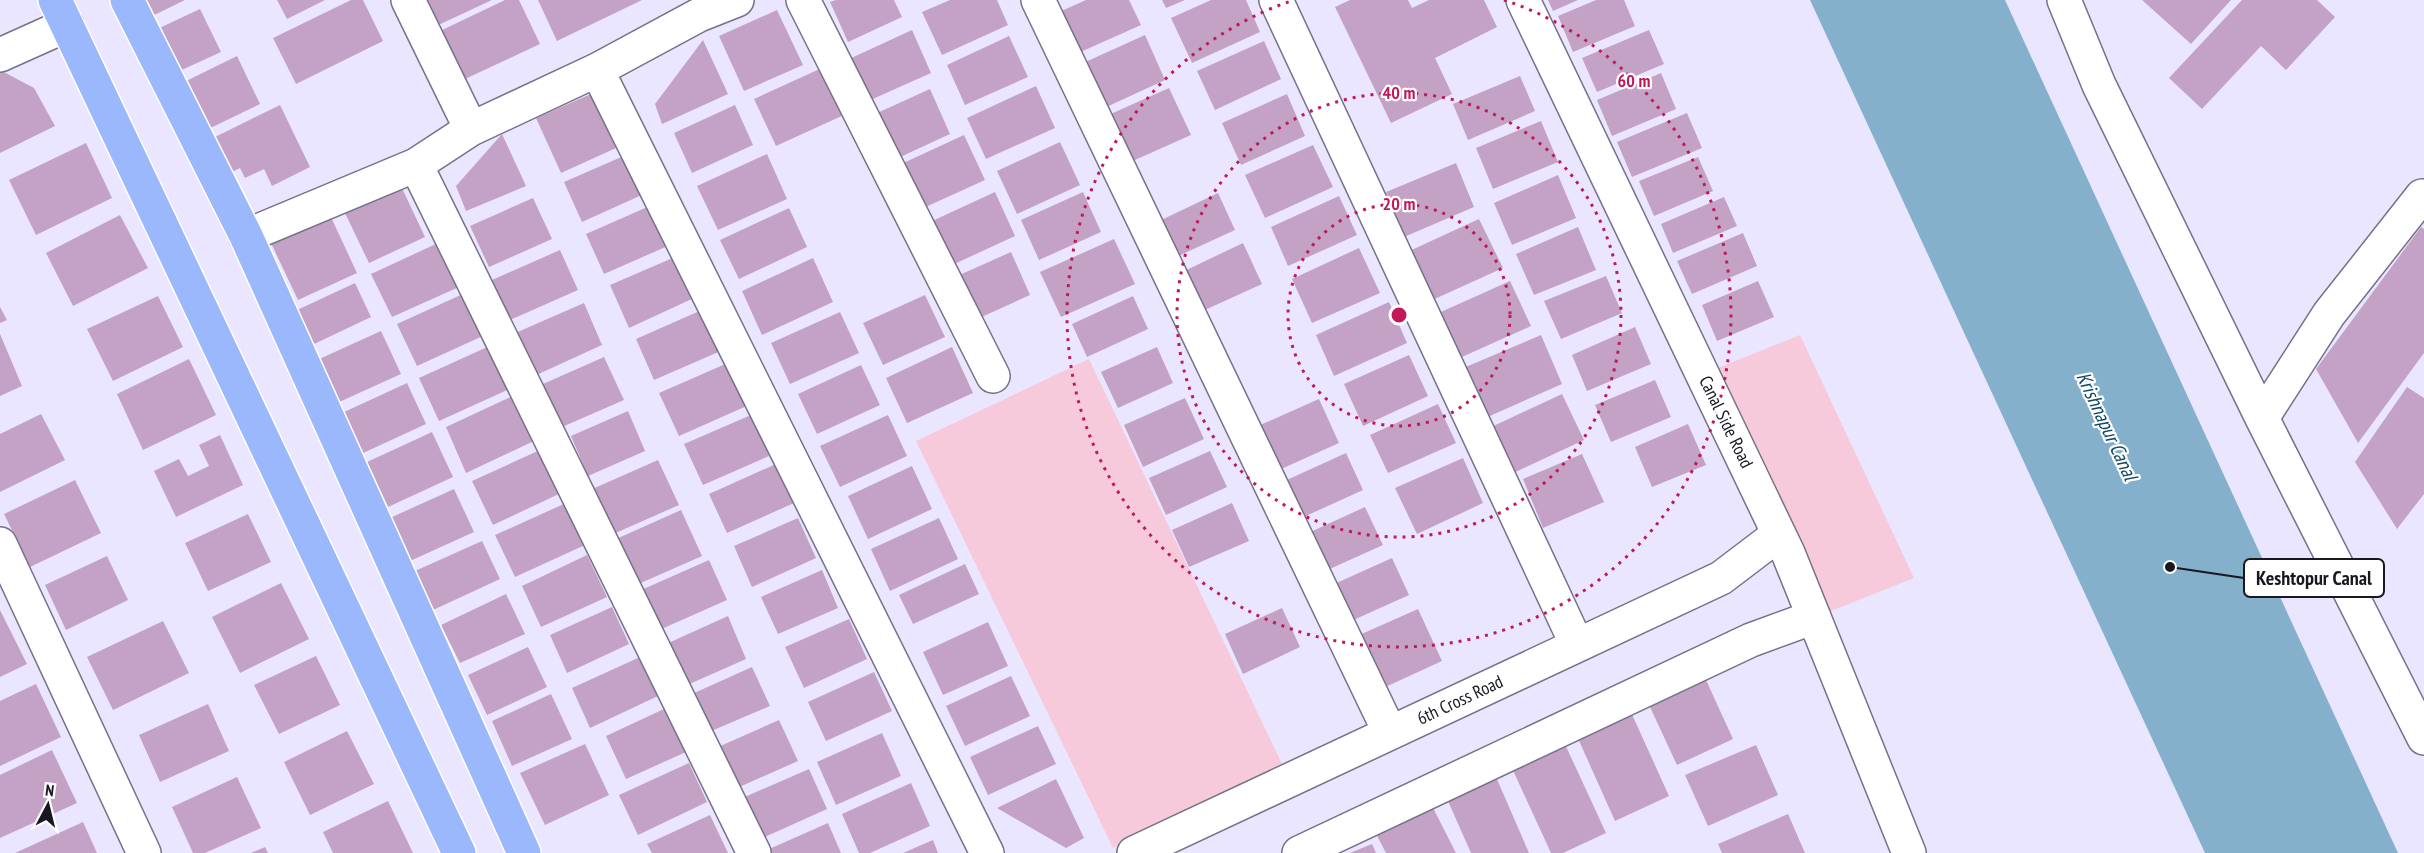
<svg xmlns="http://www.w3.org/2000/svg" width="2424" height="853" font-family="'PT Sans Narrow',sans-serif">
<rect width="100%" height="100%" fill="#ebe6ff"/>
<path fill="#f7cadb" d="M1800,335L1914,578L1826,613L1715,369Z
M1089,359L1283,766L1113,848L916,441Z"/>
<path fill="#84b0cb" d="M1810,0H2005L2398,853H2205Z"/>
<path fill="#c3a2c5" d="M136,0H185L146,19Z
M277,0H325L287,19Z
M351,0H363L383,41L296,84L273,38Z
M422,0H492L434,27Z
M505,0H519L540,44L463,80L440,31Z
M538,0H642L557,41Z
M836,0H894L902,17L848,42L830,2Z
M950,0H997L1008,25L942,55L922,12Z
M1086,0H1129L1141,25L1076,54L1057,13Z
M1162,0H1185L1166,8Z
M1211,0H1246L1260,32L1192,63L1171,18Z
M1350,0H1408L1412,8L1429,0H1484L1497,27L1435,58L1452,94L1391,123L1335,7Z
M1548,0H1578L1553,11Z
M1596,0H1624L1635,26L1573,52L1558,16Z
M2142,0H2231L2191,44Z
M2242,0H2317L2335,17L2286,70L2261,46L2202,109L2169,78Z
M200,9L221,52L173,74L153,31Z
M777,10L803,65L744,91L719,36Z
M912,30L931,73L866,102L847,60Z
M1649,30L1664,64L1597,92L1582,58Z
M1145,35L1165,80L1102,109L1081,64Z
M1009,36L1028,77L965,105L947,65Z
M703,40L728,94L662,124L655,104Z
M1264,41L1281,79L1215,110L1197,71Z
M237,56L260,104L200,133L176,86Z
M824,67L846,114L776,146L754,99Z
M0,70L34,88L55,126L0,153Z
M1661,73L1676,109L1612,136L1597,100Z
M1520,76L1535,111L1468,140L1453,104Z
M1036,86L1055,128L986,159L967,118Z
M1169,88L1191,135L1126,164L1104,117Z
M930,89L950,134L896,159L875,114Z
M591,94L616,148L561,173L536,118Z
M1287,94L1305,136L1241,165L1222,123Z
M280,105L310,167L272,186L264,169L245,178L240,168L228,174L211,139Z
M735,105L753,145L692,173L674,133Z
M1687,113L1702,148L1632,177L1617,142Z
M1541,121L1558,162L1493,189L1476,148Z
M502,134L526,186L466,211L456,186Z
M964,135L985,180L919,210L899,165Z
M1060,142L1080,185L1017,214L997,171Z
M86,143L112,198L36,235L9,180Z
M1313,145L1333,187L1265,218L1245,175Z
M767,154L787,199L718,230L697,186Z
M626,155L644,194L582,222L564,182Z
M1698,157L1713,191L1654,216L1639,181Z
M1456,163L1474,207L1404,237L1386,192Z
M1558,175L1576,218L1512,245L1494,203Z
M400,184L425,237L369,263L344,211Z
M995,192L1015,236L950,266L930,222Z
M1083,192L1101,232L1039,260L1021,220Z
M1218,193L1235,230L1174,258L1157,222Z
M1339,196L1357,235L1288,266L1271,227Z
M1724,197L1737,226L1673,253L1661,224Z
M533,198L552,239L489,267L470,226Z
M652,205L670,245L604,274L586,234Z
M789,208L807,247L739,279L720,240Z
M120,215L148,268L73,306L46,253Z
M330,215L357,273L298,300L271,243Z
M1479,219L1503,268L1428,302L1405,253Z
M1578,227L1596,270L1534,295L1516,254Z
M2421,227L2424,229V353L2358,443L2316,369Z
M1743,233L1757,266L1692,294L1677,261Z
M1114,239L1135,284L1061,317L1040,272Z
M438,243L459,287L392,317L371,274Z
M1243,243L1262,284L1196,314L1178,274Z
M1359,248L1380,293L1312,323L1292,279Z
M560,250L578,290L510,320L492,280Z
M1011,252L1030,295L975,320L955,277Z
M675,257L694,298L629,328L610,285Z
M813,258L833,302L762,335L742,291Z
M1606,276L1622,313L1561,339L1544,301Z
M1510,281L1531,326L1453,361L1432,316Z
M1758,281L1774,317L1717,341L1702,305Z
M355,283L371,317L312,345L295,311Z
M465,293L485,335L417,366L397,324Z
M925,295L945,337L883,365L863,323Z
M158,296L183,347L113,381L87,329Z
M1133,296L1148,329L1087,357L1072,324Z
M1389,302L1407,343L1334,376L1316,335Z
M584,303L602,345L532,377L513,334Z
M0,307L7,320L0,323Z
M704,309L723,350L654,380L636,339Z
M840,312L859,353L790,384L771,343Z
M1635,327L1651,364L1587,391L1572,355Z
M381,331L401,374L337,403L317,360Z
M0,334L22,386L0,396Z
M1541,335L1562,384L1483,419L1461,369Z
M494,344L514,387L439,421L419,378Z
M952,347L973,393L907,423L886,378Z
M1157,347L1173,383L1118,408L1101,372Z
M1409,355L1428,396L1363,426L1344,384Z
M604,357L624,400L562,427L543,384Z
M189,359L216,415L143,450L117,394Z
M730,362L749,405L679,436L659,393Z
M861,365L880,405L817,434L798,394Z
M1655,380L1671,417L1611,442L1595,405Z
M407,383L426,424L361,454L342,413Z
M2407,387L2424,398V494L2397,529L2355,462Z
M1562,394L1584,440L1509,475L1487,429Z
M515,395L536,440L466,473L446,427Z
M1185,398L1204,439L1143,467L1124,425Z
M1319,399L1339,443L1279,470L1258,426Z
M1438,404L1456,443L1388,473L1370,435Z
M628,411L645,451L588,476L571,436Z
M41,414L65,460L0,492V434Z
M751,415L769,456L703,485L684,444Z
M888,415L907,456L840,487L820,446Z
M1688,424L1706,465L1652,487L1635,447Z
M432,432L453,477L388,507L367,462Z
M220,435L243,485L176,517L154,471L179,459L188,476L209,466L199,445Z
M540,450L561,493L493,525L472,481Z
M1210,451L1227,487L1166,515L1149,478Z
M1346,453L1363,490L1295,521L1278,484Z
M1582,454L1604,502L1543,528L1523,479Z
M1463,458L1483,503L1417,534L1395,488Z
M658,460L679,505L611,535L590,490Z
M776,464L794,503L727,533L709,494Z
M912,466L932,509L868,539L848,496Z
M75,480L101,533L30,567L4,514Z
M454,489L474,532L410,561L390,518Z
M566,503L585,545L515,577L495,535Z
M1232,503L1249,541L1189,567L1172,530Z
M1365,507L1383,545L1323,572L1306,534Z
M681,510L702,556L634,586L614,540Z
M248,514L271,562L208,591L185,543Z
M798,518L816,558L752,587L734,546Z
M939,518L958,559L890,591L871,549Z
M482,541L500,579L433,610L415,571Z
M587,555L607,597L541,627L522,586Z
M107,556L128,600L66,630L45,585Z
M1392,558L1409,595L1349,622L1332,585Z
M709,560L727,600L657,631L639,591Z
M965,564L979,594L913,624L899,595Z
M822,570L838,608L778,634L761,597Z
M281,583L309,639L240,673L212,617Z
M506,594L525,634L460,663L441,625Z
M612,607L629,644L567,673L550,635Z
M1282,608L1300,647L1243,674L1225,634Z
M1418,609L1442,661L1381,689L1357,636Z
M0,610L27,664L0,677Z
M728,616L746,659L685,686L666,644Z
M849,619L867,659L804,688L785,647Z
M163,621L189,673L113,710L87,657Z
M988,622L1008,666L943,695L923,652Z
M528,647L547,687L487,715L468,675Z
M316,656L340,705L279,734L254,685Z
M640,657L658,696L590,728L572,688Z
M752,667L770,706L709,732L692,694Z
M874,672L892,711L826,741L808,702Z
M1011,676L1030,716L965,746L946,706Z
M1706,680L1733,739L1677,765L1650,707Z
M36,684L61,737L0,766V701Z
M551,694L572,739L512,766L492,721Z
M208,704L229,751L160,782L139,735Z
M666,708L686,752L626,779L606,736Z
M1630,710L1669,796L1615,821L1576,734Z
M779,720L798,761L728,792L709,751Z
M1038,726L1056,764L988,795L970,757Z
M347,731L374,784L310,815L284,762Z
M882,733L901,776L836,805L817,762Z
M1564,742L1606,833L1563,853H1551L1511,766Z
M585,744L609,795L545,825L520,773Z
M1756,745L1778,795L1708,826L1685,775Z
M52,750L77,803L0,838V775Z
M689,763L707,802L638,835L619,795Z
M809,769L827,809L758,840L740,799Z
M1493,770L1529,853H1471L1444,792Z
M237,777L261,828L205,853H193L172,807Z
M1056,779L1084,838L1066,848L997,808Z
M911,783L930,826L870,853H859L842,814Z
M1429,800L1456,853H1386L1373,828Z
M388,801L413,853H333L323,832Z
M1788,814L1805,853H1722L1718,844Z
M710,815L728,853H652L647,844Z
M83,822L97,853H15Z
M828,823L841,853H768L767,850Z
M933,840L938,853H903Z
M1372,844L1376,853H1350Z
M265,847L268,853H251Z"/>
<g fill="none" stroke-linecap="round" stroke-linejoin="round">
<defs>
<path id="minor" d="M408,0L471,129
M803,0L993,376
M1038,0L1390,733
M1276,0L1577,645
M1523,0L1788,553L1909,853
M2064,0L2099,85L2262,418L2424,738
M0,55L67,25
M597,70L987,853
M416,165L754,853
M246,236L416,165L471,129L597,70L699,15L737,0
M2262,418L2329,314L2422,196
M0,544L144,853
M1134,853L1721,578L1779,534
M1299,853L1751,640L1814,617"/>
<path id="major" d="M55,0L459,853
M127,0L246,236L524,853"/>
</defs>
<use href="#minor" stroke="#757187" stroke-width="36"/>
<use href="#major" stroke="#fff" stroke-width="36"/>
<use href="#minor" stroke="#fff" stroke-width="33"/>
<use href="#major" stroke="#9cb8fd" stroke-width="33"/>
</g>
<g fill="none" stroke="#c2185b" stroke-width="3" stroke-dasharray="3 6">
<circle cx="1399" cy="315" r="111"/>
<circle cx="1399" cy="315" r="222"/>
<path d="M1504 0A332 332 0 1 1 1294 0"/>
</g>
<g text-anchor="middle" stroke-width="4.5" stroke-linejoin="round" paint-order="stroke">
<g font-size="18" fill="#191720" stroke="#fff">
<text transform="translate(1726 422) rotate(64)" y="6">Canal Side Road</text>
<text transform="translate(1460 700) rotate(-25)" y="6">6th Cross Road</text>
</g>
<g font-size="20" font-style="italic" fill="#114965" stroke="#fff">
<text transform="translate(2107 426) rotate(65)" y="7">Krishnapur Canal</text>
</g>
</g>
<circle cx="1399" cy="315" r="9" fill="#c2185b" stroke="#fff" stroke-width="3"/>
<g font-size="18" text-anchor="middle" font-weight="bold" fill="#c2185b" stroke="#fff" stroke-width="4.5" stroke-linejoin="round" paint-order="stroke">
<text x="1634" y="87">60 m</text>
<text x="1399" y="99">40 m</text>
<text x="1399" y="210">20 m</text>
</g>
<path fill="none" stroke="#191720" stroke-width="2" d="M2170 567L2244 578"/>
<circle fill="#191720" stroke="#fff" stroke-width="2" cx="2170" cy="567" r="6"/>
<rect fill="#fff" stroke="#191720" stroke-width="2" x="2244" y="559" width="140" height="38" rx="6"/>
<g font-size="20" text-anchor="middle" font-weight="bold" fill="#191720">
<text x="2314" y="585">Keshtopur Canal</text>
</g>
<g transform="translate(48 805) rotate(7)" stroke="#ffffff" stroke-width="4.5" paint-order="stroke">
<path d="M0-4.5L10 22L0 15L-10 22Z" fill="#191720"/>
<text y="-9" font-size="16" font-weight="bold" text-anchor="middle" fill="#191720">N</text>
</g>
</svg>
